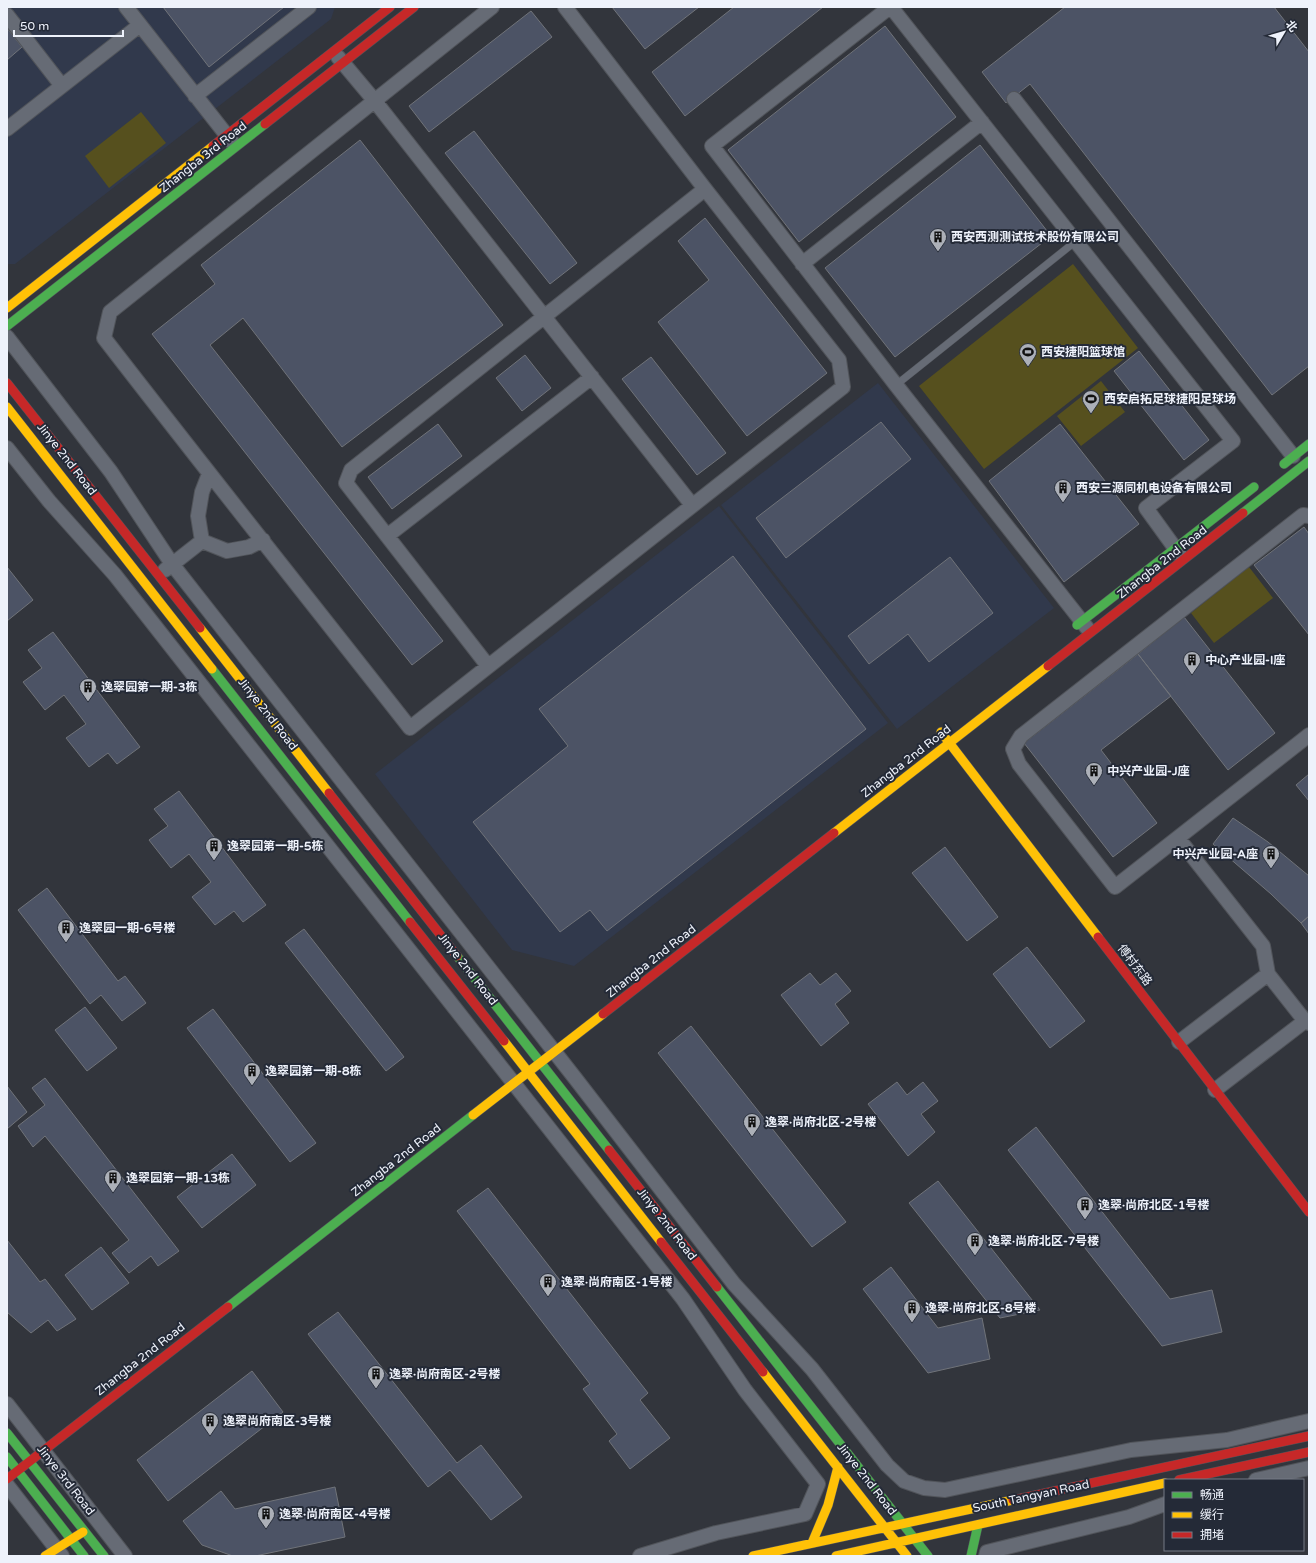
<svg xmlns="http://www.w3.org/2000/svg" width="1316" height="1563" font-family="'Varela Round','Noto Sans SC',sans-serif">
<rect width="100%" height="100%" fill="#32353c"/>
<path fill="#31394c" d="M7,7H335L331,19L15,264H7Z
M878,383L1054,608L897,729L721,505Z
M719,506L888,723L574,966L512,950L375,774Z"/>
<path fill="#56501e" d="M141,112L166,143L109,188L85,156Z
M1073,264L1138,348L984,469L919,386Z
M1101,381L1125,412L1081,446L1057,416Z
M1249,567L1273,598L1214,643L1191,613Z"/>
<path fill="#4c5365" stroke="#707379" d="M163,7H284L209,67Z
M612,7H699L645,49Z
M734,7H823L685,116L652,72Z
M1065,7H1274L1309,52V366L1272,395L1030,84L1006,103L982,72Z
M531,11L552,37L429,132L409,106Z
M885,26L956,117L799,242L728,150Z
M7,28L22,47L7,60Z
M474,131L577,263L550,284L445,153Z
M360,140L503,325L342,447L243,318L210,345L443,641L412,665L152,334L215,284L201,265Z
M980,145L1051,236L895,357L825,268Z
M705,218L827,373L747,436L658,322L709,280L678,241Z
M1139,351L1209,440L1184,460L1114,371Z
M525,355L551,388L522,411L496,378Z
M651,357L726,453L697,475L622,379Z
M881,422L911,459L786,558L756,518Z
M438,424L462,456L392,509L368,477Z
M1060,424L1139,524L1064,582L989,481Z
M1304,527L1309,534V635L1254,565Z
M733,556L866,729L607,931L590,910L560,932L473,822L568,746L539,709Z
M950,557L993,613L929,662L908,634L869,664L848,636Z
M7,567L33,600L7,621Z
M1184,617L1275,733L1228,770L1138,654Z
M53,632L140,747L117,764L108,753L89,767L66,738L86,724L64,695L45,710L23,682L42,668L28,650Z
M1138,654L1171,696L1101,750L1157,823L1113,857L1024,743Z
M1309,774V801L1296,785Z
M179,791L266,905L243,922L234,911L215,925L192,897L211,882L189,854L171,868L149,840L168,826L154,809Z
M1233,818L1268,842L1309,876V916L1301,923L1271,894L1213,844Z
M945,847L998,917L967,941L912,873Z
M47,888L118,981L125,976L146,1003L122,1021L101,995L90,1004L18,910Z
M1309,916V934L1301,923Z
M304,929L404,1057L386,1071L285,943Z
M1027,947L1085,1021L1050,1048L993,974Z
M810,973L820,985L836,973L851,991L835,1004L849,1023L821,1046L781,995Z
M85,1007L117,1048L87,1071L55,1030Z
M213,1009L316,1143L290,1162L187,1028Z
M691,1026L846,1222L812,1247L658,1053Z
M45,1078L179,1251L158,1266L151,1256L129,1273L112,1253L129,1240L45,1136L33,1147L18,1126L45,1105L32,1088Z
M897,1082L907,1095L923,1082L938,1101L921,1114L935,1132L908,1156L868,1104Z
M7,1086L27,1112L7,1129Z
M1036,1127L1170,1299L1212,1290L1222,1332L1162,1346L1008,1150Z
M232,1154L256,1185L202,1228L177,1197Z
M938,1181L1040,1310L1000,1318L909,1203Z
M488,1188L648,1393L640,1400L670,1438L630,1469L609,1441L617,1434L583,1389L590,1384L457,1211Z
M7,1240L40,1282L45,1279L76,1319L57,1331L48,1320L31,1333L7,1312Z
M101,1247L129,1283L92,1310L65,1275Z
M891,1267L938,1328L982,1318L990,1359L928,1373L863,1289Z
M338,1312L457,1463L481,1445L522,1497L491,1520L450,1470L428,1487L308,1334Z
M252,1371L283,1412L168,1501L137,1460Z
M335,1487L345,1537L255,1556H233L202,1545L183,1521L221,1491L235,1509Z"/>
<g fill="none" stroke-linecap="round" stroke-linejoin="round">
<defs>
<path id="lane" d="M896,385L1076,241"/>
<path id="street" d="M126,7L232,142
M492,7L110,312L104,338C205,469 308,598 410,728L843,387L839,360L705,189L565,7
M890,7L712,146L896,385L1087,628
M891,7L1233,441L1146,508L1180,555
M7,15L62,86
M338,57L374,100L692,505
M195,96L309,7
M1014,99L1293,456
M7,129L140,25
M802,264L982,122
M7,337L111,472L172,564L575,1078L734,1284L812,1369L887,1465L904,1481L924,1488L945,1490L1131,1450L1227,1440L1309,1421
M7,448L49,501L115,575L683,1299L745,1390L818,1484L805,1514L716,1533L640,1556
M1309,516L1303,515L1021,736L1013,749L1019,764L1115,887L1309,735
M387,536L592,377
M202,541L198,516L202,492L209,474
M202,541L227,551L249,547L263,540
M165,570L202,541
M488,666L346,483L351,470L705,189
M1178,838L1263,946L1268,974L1305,1021L1309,1023
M1179,1042L1268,974
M1215,1090L1305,1021
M7,1404L125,1556
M1256,1480L1309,1468
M7,1485L62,1556
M986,1556L987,1552L1129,1517L1165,1504"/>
<path id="fast" d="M7,326L265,124
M1284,464L1309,444
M1243,513L1309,461
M1077,625L1254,487
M212,669L410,922
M457,956L609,1150
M717,1287L928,1556
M228,1307L473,1115
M7,1433L104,1556
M7,1457L84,1556
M971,1556L978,1525"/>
<path id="slow" d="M7,308L213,146
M7,407L212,669
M200,628L329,793
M941,732L1098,937
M834,833L1048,666
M504,1041L661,1242
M473,1115L603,1014
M763,1372L907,1556
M812,1543L828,1505L838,1467
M45,1556L83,1532
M753,1556L1013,1500
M836,1556L1165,1483"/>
<path id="jam" d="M265,124L414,7
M213,146L390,7
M7,383L200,628
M1048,666L1243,513
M329,793L457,956
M410,922L504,1041
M1098,937L1309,1212
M603,1014L834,833
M609,1150L717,1287
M661,1242L763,1372
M7,1479L228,1307
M1179,1480L1309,1452
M1013,1500L1309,1436"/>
</defs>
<use href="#lane" stroke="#51545a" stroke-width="8"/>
<use href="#street" stroke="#51545a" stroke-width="16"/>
<use href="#fast" stroke="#51545a" stroke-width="10"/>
<use href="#slow" stroke="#51545a" stroke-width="10"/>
<use href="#jam" stroke="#51545a" stroke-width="10"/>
<use href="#lane" stroke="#666b75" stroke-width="7"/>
<use href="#street" stroke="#666b75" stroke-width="14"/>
<use href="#fast" stroke="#4caf50" stroke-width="9"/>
<use href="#slow" stroke="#ffc107" stroke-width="9"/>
<use href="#jam" stroke="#c62828" stroke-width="9"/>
</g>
<defs>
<symbol id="building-pin" viewBox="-11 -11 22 30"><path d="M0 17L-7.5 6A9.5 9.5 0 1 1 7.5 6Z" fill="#acb0b8" stroke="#242a37"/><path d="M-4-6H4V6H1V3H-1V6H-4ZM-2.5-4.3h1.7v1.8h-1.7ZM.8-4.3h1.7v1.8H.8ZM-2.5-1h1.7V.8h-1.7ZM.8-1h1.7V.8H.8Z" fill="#111"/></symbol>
<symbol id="stadium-pin" viewBox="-11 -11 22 30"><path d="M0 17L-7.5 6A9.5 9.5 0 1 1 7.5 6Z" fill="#acb0b8" stroke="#242a37"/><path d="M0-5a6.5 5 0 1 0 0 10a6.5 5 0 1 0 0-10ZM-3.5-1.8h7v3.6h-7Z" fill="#111"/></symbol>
</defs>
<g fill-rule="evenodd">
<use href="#building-pin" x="928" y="227" width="20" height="27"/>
<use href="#stadium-pin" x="1018" y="342" width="20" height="27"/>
<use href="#stadium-pin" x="1081" y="389" width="20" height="27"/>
<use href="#building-pin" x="1053" y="478" width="20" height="27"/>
<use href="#building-pin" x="1182" y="650" width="20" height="27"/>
<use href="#building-pin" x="78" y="677" width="20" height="27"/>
<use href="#building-pin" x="1084" y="761" width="20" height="27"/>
<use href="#building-pin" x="204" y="836" width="20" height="27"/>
<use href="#building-pin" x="1261" y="844" width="20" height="27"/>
<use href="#building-pin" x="56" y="918" width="20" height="27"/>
<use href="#building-pin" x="242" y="1061" width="20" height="27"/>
<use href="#building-pin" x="742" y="1112" width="20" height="27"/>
<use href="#building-pin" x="103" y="1168" width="20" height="27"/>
<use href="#building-pin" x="1075" y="1195" width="20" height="27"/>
<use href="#building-pin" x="965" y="1231" width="20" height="27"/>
<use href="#building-pin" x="538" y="1272" width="20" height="27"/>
<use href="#building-pin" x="902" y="1298" width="20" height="27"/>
<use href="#building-pin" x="366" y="1364" width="20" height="27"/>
<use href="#building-pin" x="200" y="1411" width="20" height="27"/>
<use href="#building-pin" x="256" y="1504" width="20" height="27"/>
</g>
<g text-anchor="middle" stroke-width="4" stroke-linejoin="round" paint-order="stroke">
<g font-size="12" fill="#eef2fb" stroke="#242a37">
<text transform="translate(203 157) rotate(-38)" y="4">Zhangba 3rd Road</text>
<text transform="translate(67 459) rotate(52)" y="4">Jinye 2nd Road</text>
<text transform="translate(1162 562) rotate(-38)" y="4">Zhangba 2nd Road</text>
<text transform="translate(268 714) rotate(52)" y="4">Jinye 2nd Road</text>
<text transform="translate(906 761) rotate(-38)" y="4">Zhangba 2nd Road</text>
<text transform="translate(651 961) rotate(-38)" y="4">Zhangba 2nd Road</text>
<text transform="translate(1135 965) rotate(53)" y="4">傅村东路</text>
<text transform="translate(468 969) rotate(52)" y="4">Jinye 2nd Road</text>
<text transform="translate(396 1160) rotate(-38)" y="4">Zhangba 2nd Road</text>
<text transform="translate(667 1224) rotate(52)" y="4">Jinye 2nd Road</text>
<text transform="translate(140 1359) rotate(-38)" y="4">Zhangba 2nd Road</text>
<text transform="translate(867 1479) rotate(52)" y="4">Jinye 2nd Road</text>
<text transform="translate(66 1480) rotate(52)" y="4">Jinye 3rd Road</text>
<text transform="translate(1031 1496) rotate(-12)" y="4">South Tangyan Road</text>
</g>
<g font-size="12" font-weight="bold" fill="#eef2fb" stroke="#242a37" text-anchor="start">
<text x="951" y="241">西安西测测试技术股份有限公司</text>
<text x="1041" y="356">西安捷阳篮球馆</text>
<text x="1104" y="403">西安启拓足球捷阳足球场</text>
<text x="1076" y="492">西安三源同机电设备有限公司</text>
<text x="1205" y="664">中心产业园-I座</text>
<text x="101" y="691">逸翠园第一期-3栋</text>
<text x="1107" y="775">中兴产业园-J座</text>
<text x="227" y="850">逸翠园第一期-5栋</text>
<text x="1258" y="858" text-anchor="end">中兴产业园-A座</text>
<text x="79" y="932">逸翠园一期-6号楼</text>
<text x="265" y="1075">逸翠园第一期-8栋</text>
<text x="765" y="1126">逸翠·尚府北区-2号楼</text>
<text x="126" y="1182">逸翠园第一期-13栋</text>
<text x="1098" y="1209">逸翠·尚府北区-1号楼</text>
<text x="988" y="1245">逸翠·尚府北区-7号楼</text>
<text x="561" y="1286">逸翠·尚府南区-1号楼</text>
<text x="925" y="1312">逸翠·尚府北区-8号楼</text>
<text x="389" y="1378">逸翠·尚府南区-2号楼</text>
<text x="223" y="1425">逸翠尚府南区-3号楼</text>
<text x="279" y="1518">逸翠·尚府南区-4号楼</text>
</g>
</g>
<rect width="1316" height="1563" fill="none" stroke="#eef2fb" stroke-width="16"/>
<rect x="1164" y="1479" width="140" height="72" fill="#242a37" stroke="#757a85"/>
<rect x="1172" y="1492" width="20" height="6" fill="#4caf50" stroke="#757a85"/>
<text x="1200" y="1499" font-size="12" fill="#eef2fb">畅通</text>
<rect x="1172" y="1512" width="20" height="6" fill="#ffc107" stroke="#757a85"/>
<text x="1200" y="1519" font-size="12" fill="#eef2fb">缓行</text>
<rect x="1172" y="1532" width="20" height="6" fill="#c62828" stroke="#757a85"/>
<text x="1200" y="1539" font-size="12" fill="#eef2fb">拥堵</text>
<g transform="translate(1284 32) rotate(52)" stroke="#242a37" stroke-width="3" paint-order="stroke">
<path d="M0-3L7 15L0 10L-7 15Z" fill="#eef2fb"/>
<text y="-6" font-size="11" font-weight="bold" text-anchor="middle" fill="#eef2fb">北</text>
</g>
<path d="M14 30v6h109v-6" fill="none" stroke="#eef2fb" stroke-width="2"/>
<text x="20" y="30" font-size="12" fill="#eef2fb" stroke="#242a37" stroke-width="3" paint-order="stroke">50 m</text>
</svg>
